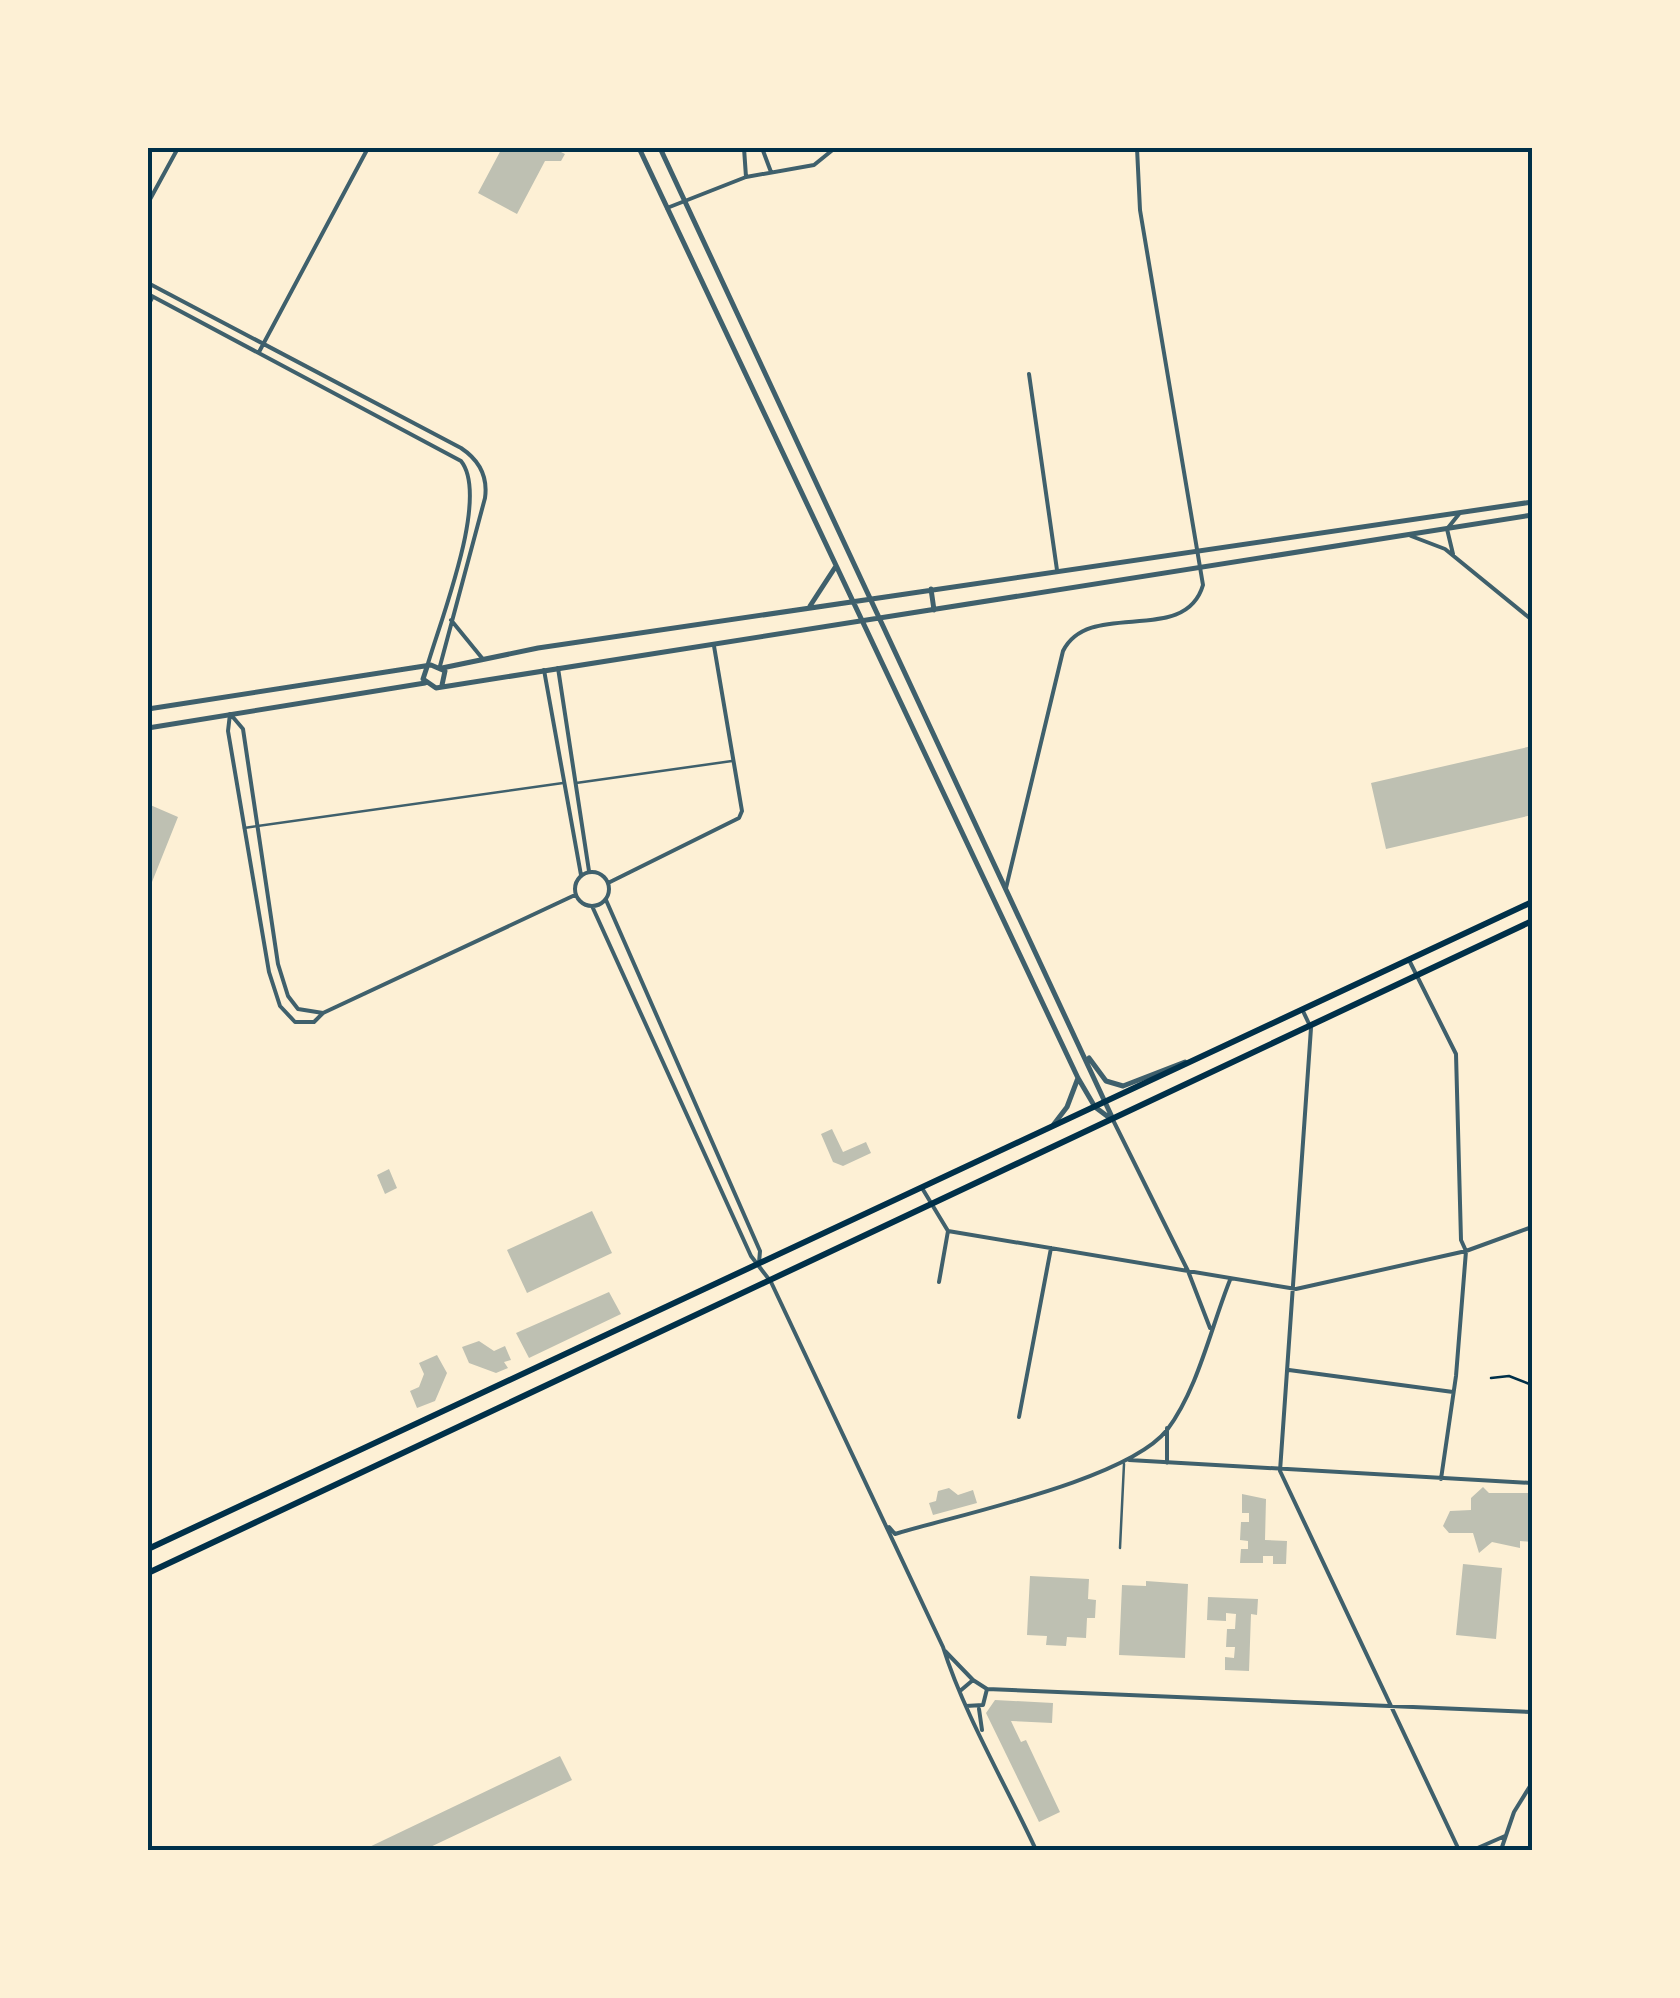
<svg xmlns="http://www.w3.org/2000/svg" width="1680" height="1998" font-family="'Varela Round',sans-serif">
<rect width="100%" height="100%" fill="#fdf0d5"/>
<path fill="#bec0b2" d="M502,148H553L565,154L561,161H545L517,214L478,193Z
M1532,746V792L1528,793L1532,815L1386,849L1371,783Z
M148,804L178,817L148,892Z
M832,1129L843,1152L866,1142L871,1153L843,1166L833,1162L821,1134Z
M389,1169L397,1188L385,1194L377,1175Z
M592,1211L612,1253L527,1293L507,1250Z
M609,1292L621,1314L529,1358L516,1333Z
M479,1341L494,1351L505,1346L511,1360L504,1362L508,1368L496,1373L469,1363L462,1347Z
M437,1355L447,1373L435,1401L417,1408L410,1391L419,1387L424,1374L419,1363Z
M1483,1487L1489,1493H1531L1532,1542L1520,1541V1548L1492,1542L1479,1553L1473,1533H1449L1443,1526L1450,1511L1471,1510V1498Z
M949,1488L958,1495L973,1490L977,1503L933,1515L929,1503L936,1501L938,1491Z
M1242,1494L1266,1499L1265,1540L1287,1541L1286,1564H1273V1556H1263V1563H1240L1241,1549H1248V1541L1240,1540L1241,1522H1249V1513H1242Z
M1463,1564L1502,1568L1496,1639L1456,1635Z
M1030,1576L1089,1579L1088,1599L1096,1600L1095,1618H1087L1086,1638L1067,1637L1066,1646L1046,1645L1047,1636L1027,1635Z
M1146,1581L1188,1584L1185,1658L1119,1655L1122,1585L1146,1586Z
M1208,1597L1258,1599L1257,1615L1251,1614L1249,1671L1225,1670V1657L1234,1658L1235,1647H1226L1227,1629H1235L1236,1614L1226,1613V1621L1207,1620Z
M995,1700L1053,1703L1052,1723L1011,1721L1021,1742L1026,1740L1060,1812L1039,1822L986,1713Z
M560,1756L572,1780L424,1850H363Z"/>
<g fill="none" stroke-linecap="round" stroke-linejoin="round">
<path stroke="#003049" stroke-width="2.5" d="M1491,1378L1509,1376L1532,1385"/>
<path stroke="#3f606c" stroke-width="2.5" d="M148,307L153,298
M576,783L732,761
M244,828L563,783
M1120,1548L1124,1464"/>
<path stroke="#3f606c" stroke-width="4" d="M744,148L746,177
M762,148L771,172
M148,203L178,148
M667,208L746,177L814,165L835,148
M148,283L461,448C479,460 488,477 485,498L440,666
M148,294L461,461C490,497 440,621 427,667
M259,352L368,148
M1029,374L1057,570
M1411,536L1445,549L1532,620
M1453,554L1447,529L1459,514
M451,620L482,658
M558,668L589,871
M544,670L581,875
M230,714L228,731L269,972L280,1006L295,1022H314L323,1013L575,895
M232,716L243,729L278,964L288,996L298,1009L323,1013
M575 889a17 17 0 1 1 34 0a17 17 0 1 1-34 0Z
M608,883L739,818L742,811L714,646
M1006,888L1063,651C1089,598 1185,647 1203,585L1140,210L1137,148
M606,900L760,1251L759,1263
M592,906L751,1256L771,1282L943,1647C964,1714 1006,1785 1036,1850
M1409,960L1456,1054L1461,1240L1466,1251L1456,1376L1441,1479
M1302,1009L1311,1028L1280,1471L1459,1850
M1113,1120L1188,1271L1210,1328
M922,1188L948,1231L1296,1289L1466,1251L1532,1227
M939,1282L948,1231
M1289,1370L1453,1392
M1019,1417L1051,1248
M1129,1460L1532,1483
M1167,1463V1428
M889,1527L895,1534C961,1514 1127,1480 1167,1430C1198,1389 1211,1327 1230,1280
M945,1651L973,1680
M987,1689L1532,1712
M960,1691L973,1680L987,1689L983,1705L966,1706
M979,1709L982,1730
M1473,1850L1505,1836
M1501,1850L1514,1812L1532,1783"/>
<path stroke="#3f606c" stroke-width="5" d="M639,148L1078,1078L1095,1107L1111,1119
M660,148L1112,1117
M931,589L934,610
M810,606L836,566
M427,667L423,679L436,688L1532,515
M442,668L538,648L1532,502
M148,709L431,665L445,671L442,685
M148,728L425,683
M1089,1058L1106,1081L1123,1086L1185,1062
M1054,1124L1067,1107L1078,1078"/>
<path stroke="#003049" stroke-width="6" d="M148,1549L1532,902
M148,1573L1532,921"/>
</g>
<rect width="1680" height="1998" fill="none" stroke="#fdf0d5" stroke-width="300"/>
<rect x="150" y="150" width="1380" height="1698" fill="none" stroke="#003049" stroke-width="4"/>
</svg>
